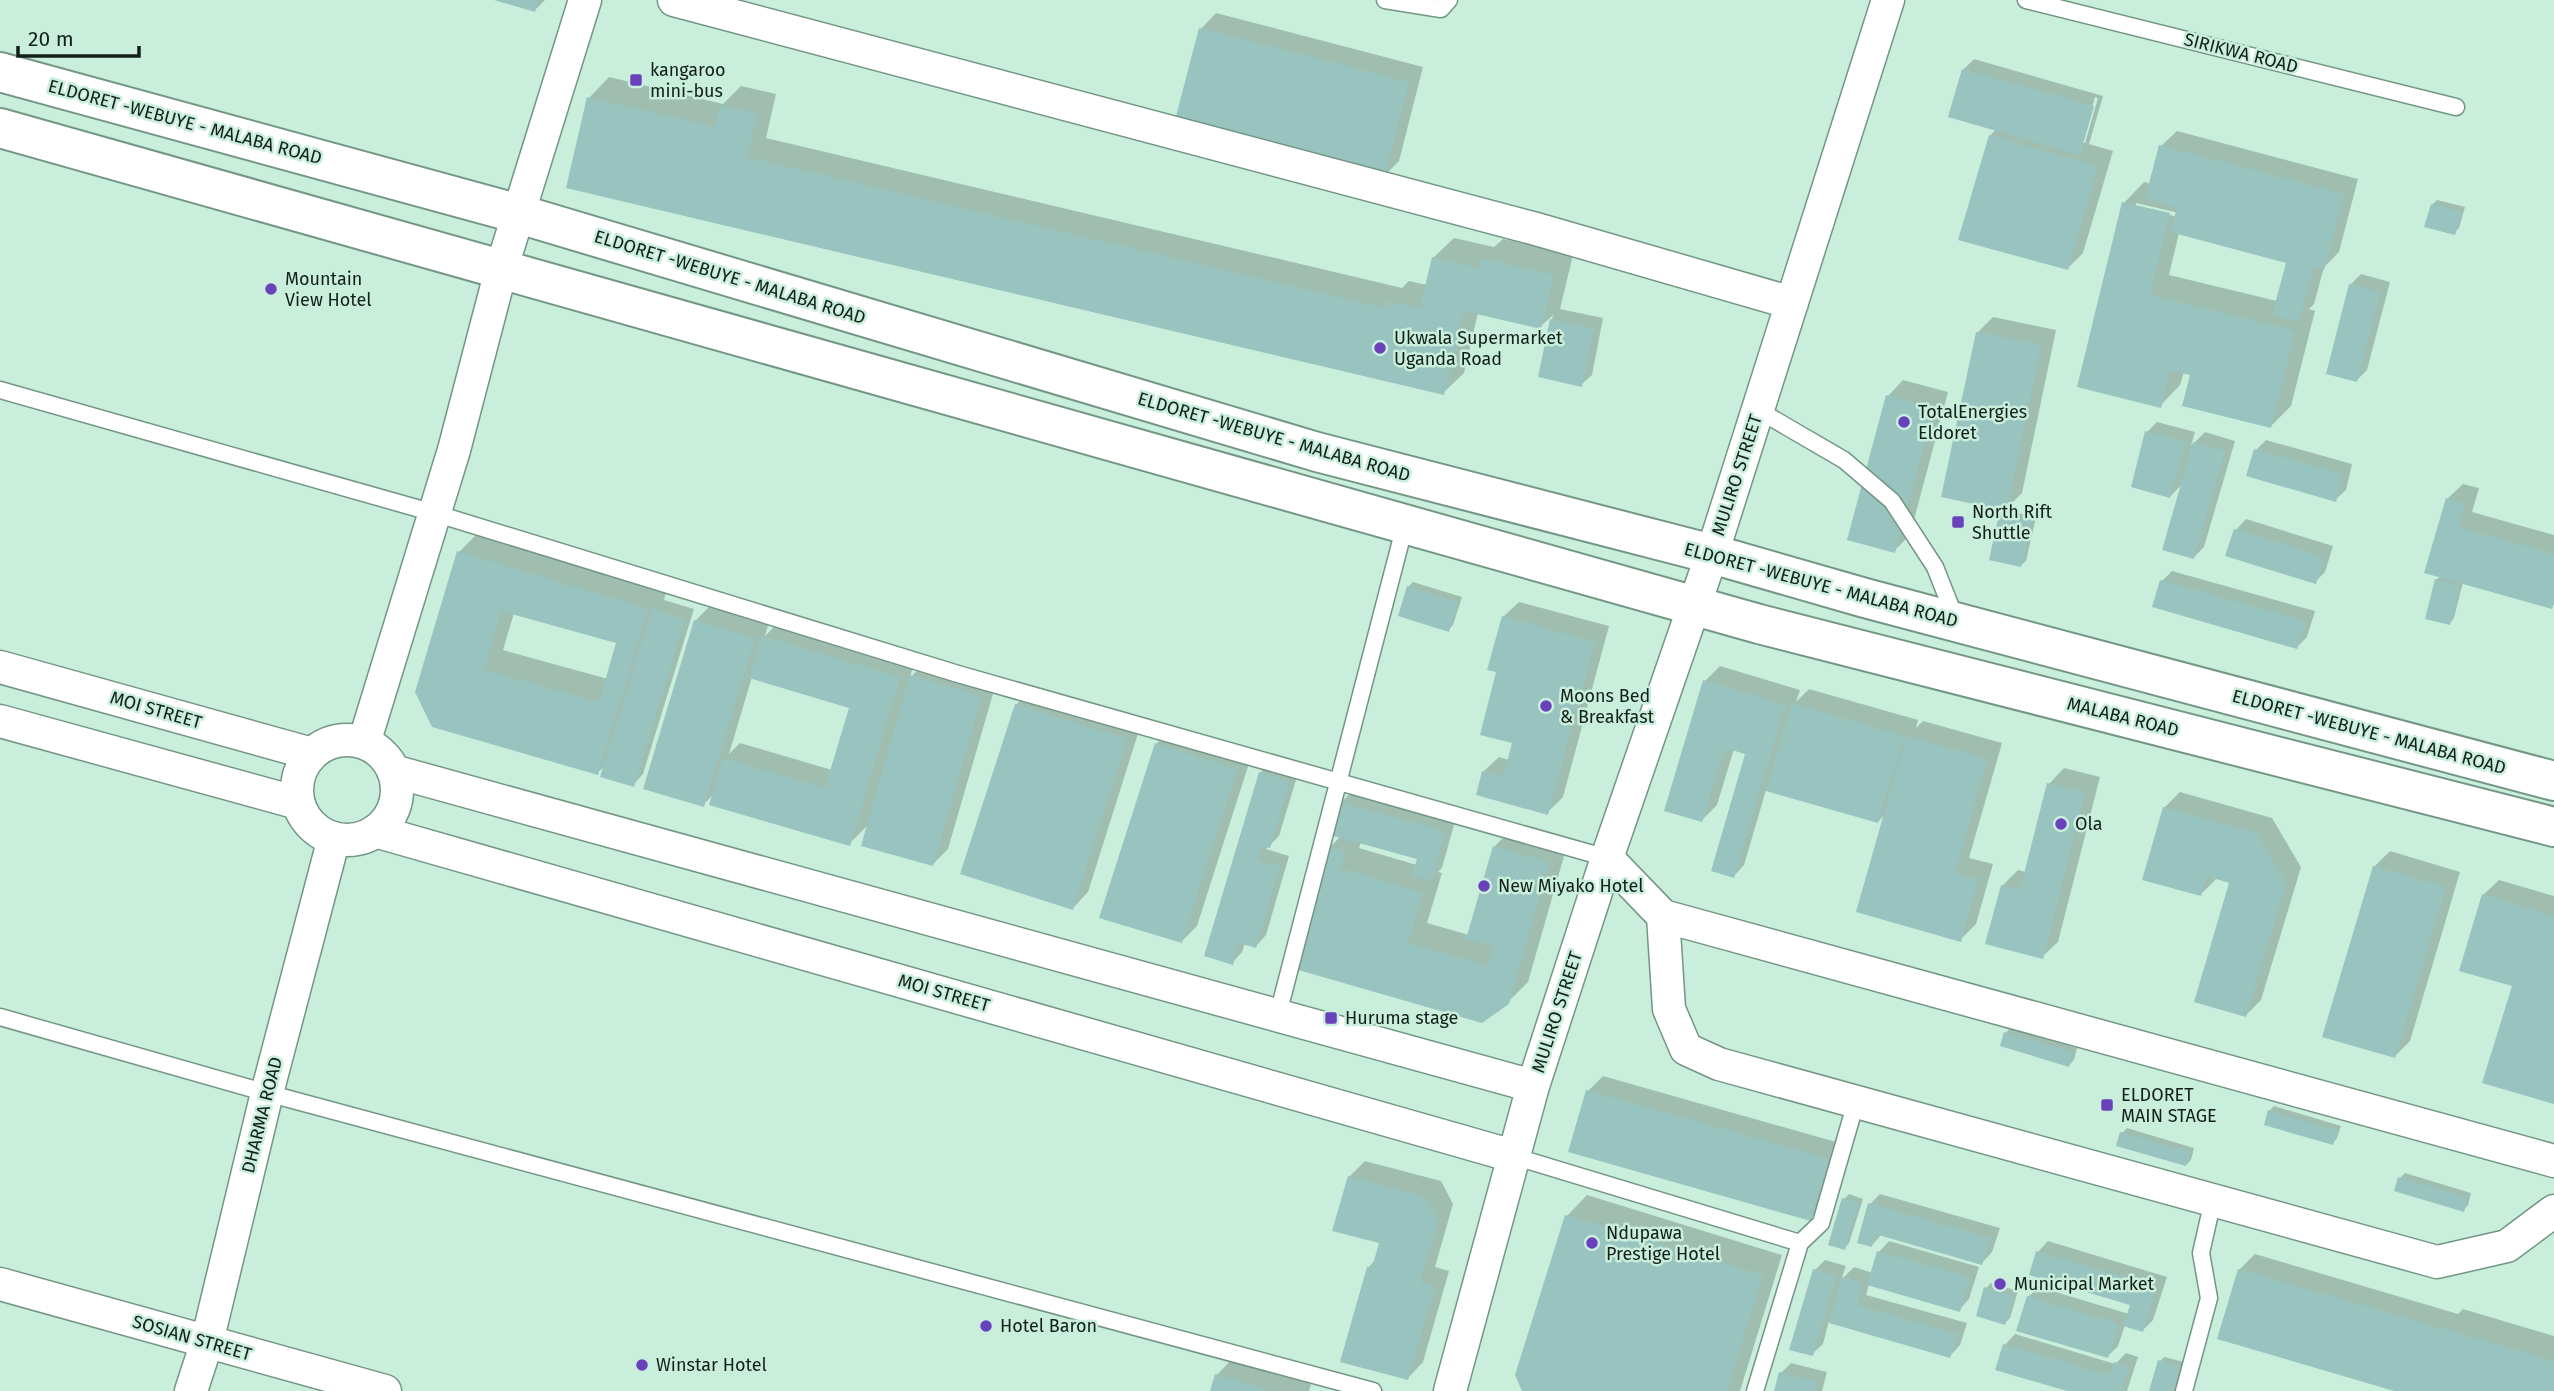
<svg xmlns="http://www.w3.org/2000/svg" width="2554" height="1391" font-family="'Fira Sans',sans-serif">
<rect width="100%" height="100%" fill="#c9eedc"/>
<path fill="#0003" fill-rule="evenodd" d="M498,0H545L535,10Z
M1216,13L1423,67L1399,161L1384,176L1201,29Z
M1974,59L2103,96L2089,144L2113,151L2083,253L2067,269L1990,136L1996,129L1950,116L1964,69ZM2095,97L2098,98L2085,143H2082Z
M609,77L723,104L741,86L776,94L766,138L1402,288L1409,281L1427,285L1433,258L1454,238L1494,247L1503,239L1573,255L1560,309L1603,318L1592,375L1581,385L1540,376L1553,315L1540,327L1478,313L1464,373L1443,393L568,186L589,98Z
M2177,131L2358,179L2339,252L2324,267L2314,304L2309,309L2315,311L2291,406L2271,426L2192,374L2184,372L2180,385L2160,406L2124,203L2144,182L2151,184L2161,146ZM2136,203L2179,213L2178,217L2136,207ZM2179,233L2288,262L2277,301L2169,275Z
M2437,200L2465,207L2459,228L2454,233L2432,205Z
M2361,274L2390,282L2367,370L2357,380L2350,285Z
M1993,317L2056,330L2022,493L2006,509L1977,333Z
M1903,380L1948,392L1910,535L1894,551L1888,396Z
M2157,422L2195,432L2191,446L2205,432L2235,441L2204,547L2194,557L2183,483L2170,497L2147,432Z
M2266,440L2352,464L2346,490L2335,500L2256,450Z
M2463,484L2479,488L2472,512L2554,535V604L2551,607L2463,582L2454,618L2450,623L2436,580L2441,576L2447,499Z
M2006,510L2036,517L2026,561L2021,565L2001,515Z
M2246,519L2333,546L2325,572L2315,582L2228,555L2236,530Z
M479,532L667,589L664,600L694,609L643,774L633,785L605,766L597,773L434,725L459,552ZM514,613L618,642L608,679L503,650Z
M2172,571L2315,611L2307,637L2297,647L2162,581Z
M1413,582L1462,597L1453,625L1448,630L1408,587Z
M1519,602L1609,626L1563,797L1547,813L1483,772L1499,757L1509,760L1514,741L1499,671L1503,617Z
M711,605L769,622L765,636L779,622L914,662L910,678L927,660L997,680L948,849L933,864L869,824L849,844L714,794L703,805L645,788L696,620ZM752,677L851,707L832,770L740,743L729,754Z
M1720,666L1800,690L1796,702L1809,689L1918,720L1916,728L1923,721L2002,743L1969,858L1993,864L1976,924L1960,940L1886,813L1878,822L1766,790L1744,865L1734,876L1748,753L1734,749L1717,805L1702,820L1705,681Z
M1032,689L1141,724L1088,892L1073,908L1016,705Z
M1172,729L1252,754L1197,926L1182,941L1156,744Z
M1271,763L1299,770L1279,836L1266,849L1289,856L1266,935L1256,946L1245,943L1242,952L1232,963L1260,773Z
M2064,768L2100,777L2058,942L2042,957L2002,886L2018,870L2026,872L2049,784Z
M2180,792L2272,818L2301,867L2261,1000L2246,1015L2231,882L2216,879L2201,894L2164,808Z
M1351,793L1455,821L1442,868L1438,872L1442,873L1427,923L1469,935L1495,846L1515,826L1568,842L1528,982L1507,1003L1297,968L1330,847L1341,836L1340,803ZM1361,842L1419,858L1417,865L1359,848Z
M2390,851L2460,872L2410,1041L2395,1056L2374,867Z
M2499,880L2554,896V1102L2483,895Z
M2010,1028L2077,1048L2074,1060L2069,1065L2006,1033Z
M1603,1076L1843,1144L1826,1204L1810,1219L1588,1091Z
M2274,1106L2341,1126L2337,1138L2333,1143L2269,1111Z
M2127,1128L2194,1148L2191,1160L2186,1165L2122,1133Z
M1365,1161L1441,1181L1453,1204L1435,1267L1449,1271L1423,1362L1408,1378L1368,1268L1376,1259L1382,1242L1349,1177Z
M2405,1173L2471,1193L2468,1205L2463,1210L2400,1178Z
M1849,1194L1863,1199L1849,1243L1845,1248L1844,1199Z
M1880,1194L2000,1228L1992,1252L1982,1263L1882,1234L1872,1245L1870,1204Z
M1587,1195L1782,1255L1740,1391H1524L1567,1216Z
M1889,1241L1979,1267L1969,1299L1959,1310L1869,1284L1866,1295L1967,1323L1960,1345L1950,1356L1829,1321L1823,1344L1812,1354L1815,1270L1825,1260L1846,1266L1841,1280L1854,1267L1873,1273L1879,1252Z
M2048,1241L2167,1277L2153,1320L2143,1330L2125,1325L2118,1346L2108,1356L2028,1297L2039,1287L2129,1314L2132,1304L2038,1252Z
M2255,1254L2458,1314L2463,1309L2554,1336V1391H2401L2239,1270Z
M1991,1283L2018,1291L2010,1318L2005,1323L1986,1288Z
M2015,1334L2115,1364L2126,1353L2138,1357L2127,1391H2073L2005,1345Z
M2164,1357L2184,1362L2175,1391H2151L2160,1361Z
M1232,1359L1311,1384L1309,1391H1211L1217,1375Z
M1791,1363L1827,1372L1822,1391H1776L1781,1373Z"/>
<path fill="#98c3bf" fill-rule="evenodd" d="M494,0H538L535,12Z
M1199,28L1409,82L1384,178L1174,124Z
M1962,69L2094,106L2080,155L1948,117Z
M587,97L715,127L720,105L757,114L747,157L1385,308L1387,301L1420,308L1432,257L1479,268L1481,258L1554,275L1541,329L1464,311L1444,395L566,188Z
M1989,135L2098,166L2068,270L1958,240Z
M2159,145L2344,194L2324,270L2314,267L2299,322L2272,315L2286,263L2170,232L2177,208L2145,199Z
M2122,202L2170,213L2150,295L2295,331L2271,428L2182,406L2190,375L2170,371L2161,408L2077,387Z
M2431,204L2462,212L2455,235L2424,227Z
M2349,284L2380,292L2357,382L2326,374Z
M1550,319L1594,328L1582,387L1538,377Z
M1976,332L2041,345L2007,511L1941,497Z
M1886,395L1934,408L1895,553L1847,540Z
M2145,431L2186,442L2170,498L2131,487Z
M2193,442L2225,451L2194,559L2162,550Z
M2254,449L2343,474L2336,502L2246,476Z
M2446,498L2465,504L2458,527L2554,554V602L2552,609L2424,573Z
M1999,514L2032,521L2021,567L1989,560Z
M2234,529L2324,557L2316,584L2225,556Z
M457,551L648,609L598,775L432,727L415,692ZM501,611L616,643L599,702L484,670Z
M2435,579L2460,586L2450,625L2425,619Z
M2160,580L2306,621L2297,649L2152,607Z
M1407,586L1458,602L1449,632L1398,616Z
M652,609L685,620L634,787L600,777Z
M1502,616L1595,642L1548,815L1476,795L1482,771L1503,777L1512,743L1480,735L1496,672L1487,670Z
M694,620L755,638L704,807L643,789Z
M762,636L900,677L850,846L709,805L723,758L825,788L849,708L749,678Z
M910,675L982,696L933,866L861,846Z
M1703,680L1785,705L1734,878L1711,871L1745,754L1725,748L1702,822L1664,811Z
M1792,703L1904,736L1878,823L1766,791Z
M1015,704L1127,739L1073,910L960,874Z
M1906,736L1987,759L1955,873L1978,880L1961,942L1856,912Z
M1155,743L1237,769L1182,943L1099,918Z
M1259,772L1290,781L1270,848L1262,846L1258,860L1280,866L1256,948L1239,943L1233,965L1204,956Z
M2047,783L2085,792L2043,959L1985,944L2001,885L2020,890Z
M1339,802L1445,831L1432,880L1412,876L1417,859L1330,835Z
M2163,807L2256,833L2286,883L2246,1017L2194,1002L2229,883L2207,876L2201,896L2142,880Z
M1329,846L1345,851L1340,868L1423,893L1408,943L1488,966L1493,946L1466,939L1493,846L1549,862L1509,1004L1482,1023L1295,969Z
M2373,866L2446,887L2395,1058L2322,1037Z
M2482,894L2554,916V1104L2482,1083L2512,986L2459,971Z
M2004,1032L2073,1052L2069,1067L2000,1046Z
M1586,1090L1829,1159L1811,1221L1568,1152Z
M2268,1110L2338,1131L2333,1145L2264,1125Z
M2120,1132L2190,1152L2186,1166L2116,1146Z
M1348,1176L1426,1197L1438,1221L1420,1283L1435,1287L1408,1380L1340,1362L1367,1267L1372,1268L1379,1243L1332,1231Z
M2398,1177L2468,1197L2464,1212L2394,1191Z
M1842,1198L1859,1203L1845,1250L1828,1245Z
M1868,1203L1991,1238L1982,1265L1875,1234L1872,1247L1857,1243Z
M1565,1215L1763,1275L1727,1391H1522L1515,1375Z
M1877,1251L1970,1277L1960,1312L1867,1285Z
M2036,1251L2157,1287L2143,1332L2123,1326L2130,1305L2029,1275Z
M1813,1269L1836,1276L1813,1356L1789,1350Z
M2238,1269L2554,1361V1391H2394L2217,1339Z
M1842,1277L1863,1283L1857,1305L1958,1334L1950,1358L1829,1323Z
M1984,1287L2014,1296L2005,1325L1976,1316Z
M2027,1296L2119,1324L2108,1358L2016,1331Z
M2003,1344L2110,1375L2114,1362L2129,1367L2121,1391H2067L1995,1370Z
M2158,1360L2180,1367L2173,1391H2149Z
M1779,1372L1818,1382L1815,1391H1774Z
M1215,1374L1268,1390V1391H1210Z"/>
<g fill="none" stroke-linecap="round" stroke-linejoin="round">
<defs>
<path id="service" d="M1385,0L1441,9L1449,0
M2026,0L2456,107
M0,390L434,513L958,674L1607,858
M1758,410L1844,460L1892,501L1935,567L1956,620
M1278,1014L1405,525
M0,1017L267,1093L1373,1391
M1513,1156L1800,1243
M1755,1391L1800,1243L1821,1223L1856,1102
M2184,1391L2209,1298L2201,1253L2213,1200"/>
<path id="minor" d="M674,0L1536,229L1792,303
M0,667L312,754
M0,721L298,803
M297 790a50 50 0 1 1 100 0a50 50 0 1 1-100 0Z
M364,743L454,450L501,270L585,0
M393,771L1533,1086
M375,831L1513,1156
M1607,858L1663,916L2554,1161
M1663,916L1669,1009L1686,1049L1719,1064L2437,1262L2507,1246L2554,1211
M0,1284L385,1391
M191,1391L207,1342L267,1093L334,838
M1450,1391L1533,1086L1607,858L1712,554L1888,0"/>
<path id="trunk" d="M0,72L519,214L1317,452L1712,554L1865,598L2554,781
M0,128L1759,624L2554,827"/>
</defs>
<use href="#service" stroke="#739685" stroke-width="19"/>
<use href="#minor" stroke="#739685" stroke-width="35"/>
<use href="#trunk" stroke="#739685" stroke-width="42"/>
<use href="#service" stroke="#fff" stroke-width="16"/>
<use href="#minor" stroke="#fff" stroke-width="32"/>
<use href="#trunk" stroke="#fff" stroke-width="38"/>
</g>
<g fill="#6942bb" stroke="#c9eedc" stroke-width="2.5">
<rect x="629" y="73" width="14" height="14" rx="3.5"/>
<circle cx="271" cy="289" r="7"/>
<circle cx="1380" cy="348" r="7"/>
<circle cx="1904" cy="422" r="7"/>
<rect x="1951" y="515" width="14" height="14" rx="3.5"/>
<circle cx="1546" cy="706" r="7"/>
<circle cx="2061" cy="824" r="7"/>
<circle cx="1484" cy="886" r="7"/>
<rect x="1324" y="1011" width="14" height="14" rx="3.5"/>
<rect x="2100" y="1098" width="14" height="14" rx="3.5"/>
<circle cx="1592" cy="1243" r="7"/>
<circle cx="2000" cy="1284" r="7"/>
<circle cx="986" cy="1326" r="7"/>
<circle cx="642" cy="1365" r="7"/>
</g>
<g text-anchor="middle" stroke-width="5" stroke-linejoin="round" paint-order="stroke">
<g font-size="18" fill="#122019" stroke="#c9eedc">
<text transform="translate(2241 53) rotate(14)" y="6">SIRIKWA ROAD</text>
<text transform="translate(185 122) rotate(15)" y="6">ELDORET -WEBUYE - MALABA ROAD</text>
<text transform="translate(730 277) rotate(17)" y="6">ELDORET -WEBUYE - MALABA ROAD</text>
<text transform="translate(1274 437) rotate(16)" y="6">ELDORET -WEBUYE - MALABA ROAD</text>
<text transform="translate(1737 475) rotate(-72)" y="6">MULIRO STREET</text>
<text transform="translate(1821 585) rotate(15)" y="6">ELDORET -WEBUYE - MALABA ROAD</text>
<text transform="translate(156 710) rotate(16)" y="6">MOI STREET</text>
<text transform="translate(2123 717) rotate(14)" y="6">MALABA ROAD</text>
<text transform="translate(2369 732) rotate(15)" y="6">ELDORET -WEBUYE - MALABA ROAD</text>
<text transform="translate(944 993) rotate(16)" y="6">MOI STREET</text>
<text transform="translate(1557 1012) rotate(-72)" y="6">MULIRO STREET</text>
<text transform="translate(262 1115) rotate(-76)" y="6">DHARMA ROAD</text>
<text transform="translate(192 1338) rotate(16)" y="6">SOSIAN STREET</text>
</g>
<g font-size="18" fill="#122019" stroke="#c9eedc" text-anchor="start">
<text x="650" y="76">kangaroo<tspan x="650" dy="21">mini-bus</tspan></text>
<text x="285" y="285">Mountain<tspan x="285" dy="21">View Hotel</tspan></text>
<text x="1394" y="344">Ukwala Supermarket<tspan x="1394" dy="21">Uganda Road</tspan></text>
<text x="1918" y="418">TotalEnergies<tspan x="1918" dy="21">Eldoret</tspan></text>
<text x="1972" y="518">North Rift<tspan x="1972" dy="21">Shuttle</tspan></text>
<text x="1560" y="702">Moons Bed<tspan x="1560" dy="21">&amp; Breakfast</tspan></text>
<text x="2075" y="830">Ola</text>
<text x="1498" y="892">New Miyako Hotel</text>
<text x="1345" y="1024">Huruma stage</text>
<text x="2121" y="1101">ELDORET<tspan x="2121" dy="21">MAIN STAGE</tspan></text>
<text x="1606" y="1239">Ndupawa<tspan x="1606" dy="21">Prestige Hotel</tspan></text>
<text x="2014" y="1290">Municipal Market</text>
<text x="1000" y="1332">Hotel Baron</text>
<text x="656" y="1371">Winstar Hotel</text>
</g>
</g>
<path d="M18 46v10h121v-10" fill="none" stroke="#122019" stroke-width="3.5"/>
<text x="28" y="46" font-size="21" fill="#122019" stroke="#c9eedc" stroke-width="5" paint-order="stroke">20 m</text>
</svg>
